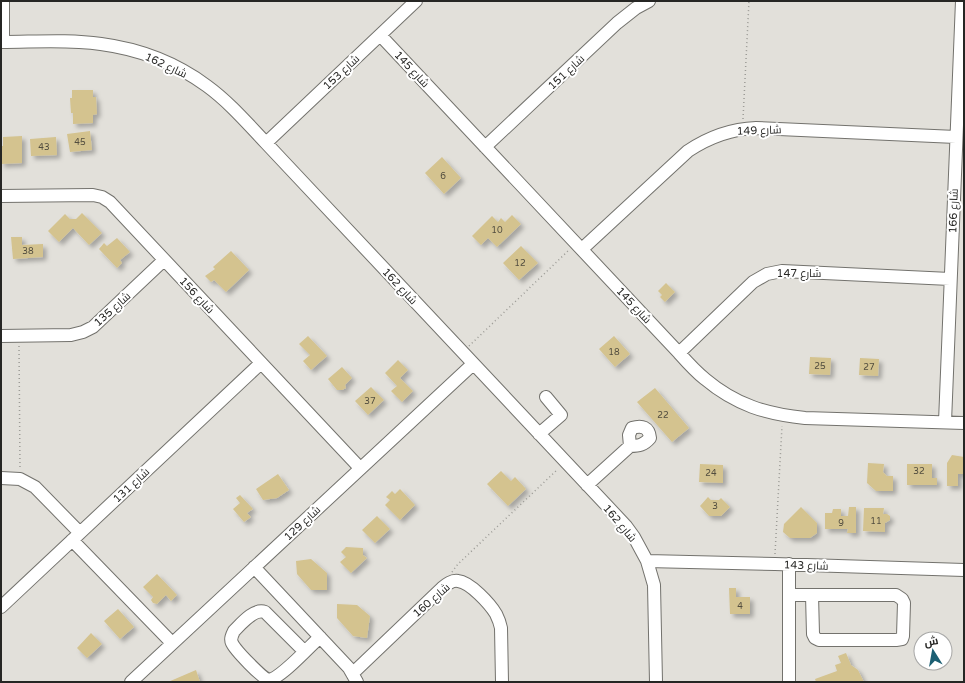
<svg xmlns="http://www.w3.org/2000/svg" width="965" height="683" font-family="'Varela Round',Cairo,sans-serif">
<defs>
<filter id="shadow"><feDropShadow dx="3.5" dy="3.5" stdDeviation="2" flood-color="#0004"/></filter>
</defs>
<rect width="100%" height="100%" fill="#e2e0da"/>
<path fill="#d4c38f" filter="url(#shadow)" d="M72,90H93V97H96L97,114L93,115V123L73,124V113H71L70,98H72Z
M90,131L92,150L70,152L67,134Z
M22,136V163L1,164V146H3V137Z
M56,137L57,155L31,156L30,139Z
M442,157L461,178L444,194L425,173Z
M82,213L102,233L89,245L73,228L59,242L48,231L65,214L70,219H76Z
M512,215L521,224L497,247L488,238L481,245L472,236L492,216L498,222L501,218L505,222Z
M11,237H22V245L43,244V257L13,259Z
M117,238L130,252L120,260L122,263L117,268L99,249L104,243L107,246Z
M521,246L538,263L519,280L503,263Z
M231,251L249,270L226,292L214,280L211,282L205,276L215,269L213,267Z
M666,283L675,292L665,302L660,297L662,295L658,291Z
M308,336L327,356L311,370L303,361L310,355L299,344Z
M614,336L630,354L615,367L599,349Z
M810,357L831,358L830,375L809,374Z
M860,358L879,359L878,376L859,375Z
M398,360L408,370L400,378L413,391L402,402L391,391L397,386L385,373Z
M342,367L352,378L345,385L346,388L342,390H337L328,379Z
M371,387L384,400L368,415L355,401Z
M655,388L689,428L672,442L637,402Z
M952,455L964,457V474H958V486H947V463Z
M868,463L884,464L883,472L887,476H893V491H876L867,483Z
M700,464L723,465V483L699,482Z
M907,464H932V478H937V485H907Z
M501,471L511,481L515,477L526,489L508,506L487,484Z
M278,474L289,490L277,498L263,500L256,489Z
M400,489L415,505L400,520L385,505L390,500L386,497L392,491L395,494Z
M240,495L253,509L247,513L251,517L244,522L233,509L240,503L236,498Z
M708,497L711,500H719L721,498L730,507L721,516H709L700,506Z
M801,507L817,523V533L810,538H790L783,532L784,524Z
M849,507H856V533H847L848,529H825V513H832L833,509H841V516H848Z
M864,508H884L883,514H887L890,516V520L885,523V532L863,531Z
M377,516L390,529L375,543L362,530Z
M346,547L363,548V555L367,558L351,573L340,562L346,557L341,552Z
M311,559L327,573V590H311L297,574L296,561Z
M157,574L177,595L171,601L166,595L157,604L153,603L151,600L153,597L143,587Z
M729,588H736V597H750V614H730Z
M337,604L357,605L370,616L367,638L353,636L337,618Z
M118,609L134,627L120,639L104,621Z
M91,633L102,644L87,658L77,648Z
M846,653L851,665L858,670L864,682H816L815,679L837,671L835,665L841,663L838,656Z
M196,670L200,682H168Z"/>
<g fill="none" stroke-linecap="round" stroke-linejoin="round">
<defs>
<path id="minor" d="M3,1V42
M380,35L679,353C687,362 696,372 705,379C736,405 766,414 805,418L964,423
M1,42C34,42 68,39 101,44C139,49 176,63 207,86C229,102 247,123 266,143L626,526L634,537L647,561L654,585L656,682
M266,143L416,1
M485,147L617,23L636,8L649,1
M1,196L93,195L102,197L110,202L360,468
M582,249L688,151C709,137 730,129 756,128L956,137
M1,336L71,335L83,332L93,327L164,260
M679,353L753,282L767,274L782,271L950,279
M945,422L962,1
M539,434L561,415L546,397
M1,478L20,479L35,487L80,533
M587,485L630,446L629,435L632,428C642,425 649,427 650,438C644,445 639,446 630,446
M72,540L172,643
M647,561L775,564L964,570
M789,564V682
M254,567L349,668L357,682
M789,595H896L902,599L904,603L903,636L902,639L896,640H819L815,638L813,634L812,595
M1,607L261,363
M304,651L265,612C254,608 241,624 234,631C232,635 230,639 232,643C235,650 263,679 269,680C281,678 310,646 320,637
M353,673L442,588C447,584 452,580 458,581C470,582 490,604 496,614C498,618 500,623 501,628L502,682
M131,682L473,364"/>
</defs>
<use href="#minor" stroke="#73726d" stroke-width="14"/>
<path stroke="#9c9b96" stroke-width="1.5" stroke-dasharray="1 3" stroke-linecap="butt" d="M743,119L749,1
M19,346L20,468
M469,346L569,250
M775,554L782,426
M452,572L458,564L558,469"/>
<use href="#minor" stroke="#fff" stroke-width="12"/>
</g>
<g text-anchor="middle" stroke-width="4" stroke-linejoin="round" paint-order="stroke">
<g font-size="9" fill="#524d3f">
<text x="80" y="145">45</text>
<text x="44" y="150">43</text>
<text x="443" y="179">6</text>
<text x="497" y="233">10</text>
<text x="28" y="254">38</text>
<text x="520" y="266">12</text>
<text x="614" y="355">18</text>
<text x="820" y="369">25</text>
<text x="869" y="370">27</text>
<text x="370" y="404">37</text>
<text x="663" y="418">22</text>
<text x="919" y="474">32</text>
<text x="711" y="476">24</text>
<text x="715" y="509">3</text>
<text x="876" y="524">11</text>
<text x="841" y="526">9</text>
<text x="740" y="609">4</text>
</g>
<g font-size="11" fill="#262624" stroke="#fff">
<text transform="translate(166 65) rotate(25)" y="4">شارع 162</text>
<text transform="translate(412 69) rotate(47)" y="4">شارع 145</text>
<text transform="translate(341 72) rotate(-43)" y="4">شارع 153</text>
<text transform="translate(566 72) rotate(-43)" y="4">شارع 151</text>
<text transform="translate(759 130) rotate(-2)" y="4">شارع 149</text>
<text transform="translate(953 211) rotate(-88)" y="4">شارع 166</text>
<text x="799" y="277">شارع 147</text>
<text transform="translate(400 286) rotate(47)" y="4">شارع 162</text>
<text transform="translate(197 295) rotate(47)" y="4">شارع 156</text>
<text transform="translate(634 305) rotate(47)" y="4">شارع 145</text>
<text transform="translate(112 309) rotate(-42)" y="4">شارع 135</text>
<text transform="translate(131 485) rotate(-43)" y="4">شارع 131</text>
<text transform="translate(302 523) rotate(-43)" y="4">شارع 129</text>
<text transform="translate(620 523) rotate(50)" y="4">شارع 162</text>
<text transform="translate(806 565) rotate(2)" y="4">شارع 143</text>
<text transform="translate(431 600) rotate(-41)" y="4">شارع 160</text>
</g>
</g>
<rect width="965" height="683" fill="none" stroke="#262624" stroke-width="4"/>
<g transform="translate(933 651) rotate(349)"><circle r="19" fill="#ffffff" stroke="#a8a8a7"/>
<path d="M0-3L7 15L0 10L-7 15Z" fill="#1c5f73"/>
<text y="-6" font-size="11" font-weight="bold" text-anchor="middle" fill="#262624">ش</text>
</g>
</svg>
